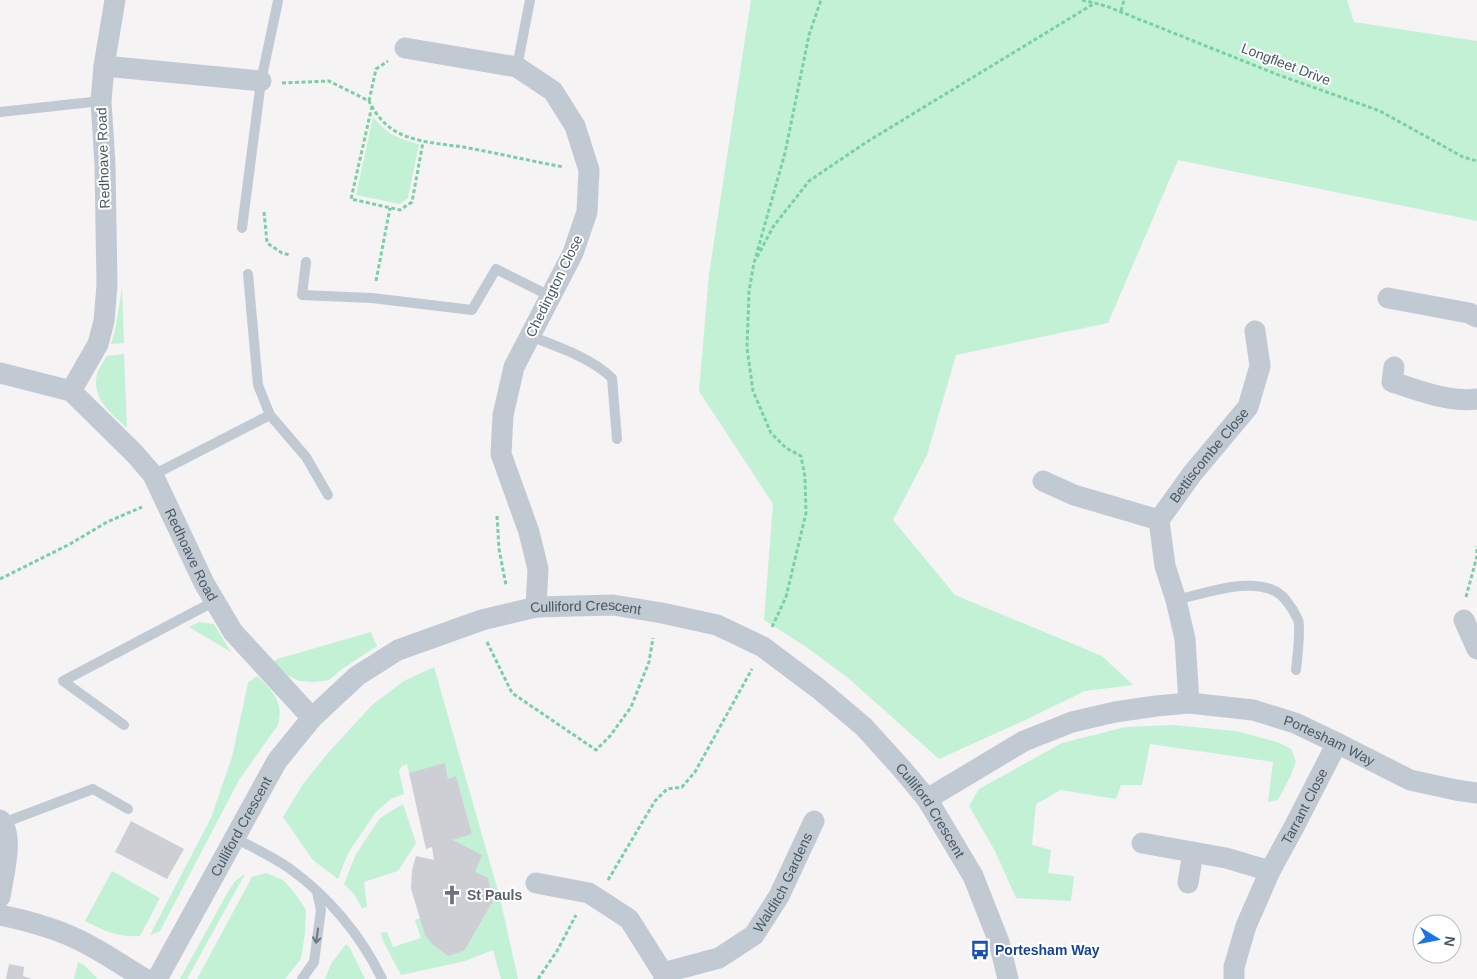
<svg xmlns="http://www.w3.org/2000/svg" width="1477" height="979" font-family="Helvetica,sans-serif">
<rect width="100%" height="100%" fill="#f5f3f3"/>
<path fill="#c3f1d5" d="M751,0H1347L1354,22L1477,41V221L1178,160L1108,323L956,355L927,455L893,520L955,595L1102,656L1133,685L1085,691L1023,721L939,759L847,677L806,647L764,620L773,504L699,391L709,274Z
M373,117C388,135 397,138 419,144L408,198L400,204L356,195Z
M122,288L124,343L111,344L115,331Z
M124,354L127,428C111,414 91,398 97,374C99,368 103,362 107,356Z
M199,622L214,624L231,652L189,627Z
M371,632L377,646L342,669L329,680L314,682L300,681L286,675L272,663L277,659Z
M434,667L500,898L518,979H501L493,950L465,961L401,975L383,941L381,933L387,932L393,947L421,938L415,920L420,918L433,945L448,956L464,951L475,872L453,840L472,834L456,777L448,779L445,764L409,773L407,764L402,766L399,771L404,794L391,799L376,812L348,853L338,879L313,860L283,817L303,784L328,753L372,705L404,681Z
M257,676C273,691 284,702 278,725L239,780L160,931L150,935L211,818L232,757L248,683Z
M1173,725L1236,731L1277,742L1291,749L1296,762L1290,777L1278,800L1268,802L1273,762L1150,744L1142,785H1121L1116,799L1061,790L1036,804L1032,845L1051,850L1048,873L1074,876L1071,901L1016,898L995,851L969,806L979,789L1062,743L1126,727Z
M403,804L416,843L398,871L364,882L367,907L362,908L354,894L344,884L356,854L380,818Z
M112,871L160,898L140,936C117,937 106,932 85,921Z
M266,873L283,880L295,893L306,910L305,933L301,959L285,979H197L252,877Z
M245,874L187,979H180L225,897L235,881Z
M346,944L350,948L365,979H325L331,964Z
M78,962L84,965L98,979H74Z"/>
<path fill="#cdcfd5" d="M445,763L448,779L456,776L472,834L453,840L482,855L475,872L488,878L493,901L464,951L448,956L433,945L425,935L411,889L412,870L416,856L434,860L432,847L426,849L409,773Z
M131,821L184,849L167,879L115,852Z
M9,964L24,967L23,976L32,979H6Z"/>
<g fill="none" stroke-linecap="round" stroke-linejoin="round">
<path stroke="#7ad0a6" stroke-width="3" stroke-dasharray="4 2.5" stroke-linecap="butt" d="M1082,0L1106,6L1276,74L1380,111L1463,157L1477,161
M1121,11L1124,0
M282,83L329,81L369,101C376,116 388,129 403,135C422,143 443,144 463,147C497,153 530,161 564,167
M369,101L376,69L388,61
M372,106L351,199L400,210L412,202L423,142
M264,212L267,243L282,253L290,255
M757,257L773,227L809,181L865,143L1095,3
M376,281L390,208
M497,516L499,549L506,585
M0,579L70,544L107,522L142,507
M1466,597L1477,556V546
M772,627L786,597L806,513L805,477L801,456L786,448L771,433L753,391L747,348L749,291L754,263L785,153L809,35L821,0
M487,642L512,693L596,750L610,736L631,707L649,662L653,638
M608,880L643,821L655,801L667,789L682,787L695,772L752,669
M538,979L557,951L576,915"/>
<path stroke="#c1cad2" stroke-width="10" d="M517,67L530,0
M0,112L101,101
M242,228L261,81L278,1
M306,262L302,295L372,298L472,310L496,269L550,296
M248,274L258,385L270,415L306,457L328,495
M530,336C558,347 590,357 612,378L617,439
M153,475L270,415
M1176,600C1204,594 1255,574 1281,595C1286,599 1289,605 1293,610C1294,613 1297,617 1298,620C1301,627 1297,661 1296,670
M124,725L63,681L215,601
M3,823L93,789L128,809
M235,838C252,847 272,856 289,868C328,896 361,935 382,979
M302,979L314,962L321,910L317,892"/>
<g stroke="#c1cad2" stroke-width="21">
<path d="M405,48L517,67L553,91L575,126L589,170L587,212L573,253L514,367L503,415L501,454L529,532L538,569L536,607"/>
<path d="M104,66L261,81"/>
<path d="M1388,298L1469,313L1477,317"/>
<path d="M1394,367L1392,382C1419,390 1449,403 1477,399"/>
<path id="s1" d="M0,373L71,391L135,454L153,475L204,583L233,632L312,718"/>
<path d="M71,391L98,344L104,321L107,285L105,165L101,101L104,66L115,0"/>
<path d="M1043,481L1074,495L1159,520"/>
<path d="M1464,620L1477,649"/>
<path id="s2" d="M1189,703L1185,639L1176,600L1165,566L1159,520L1192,474L1248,407L1260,366L1255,331"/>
<path id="s3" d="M927,799L1024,741L1072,722L1115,712L1156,706L1189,703L1253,710L1295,723L1337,743L1410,780L1456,790L1477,793"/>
<path d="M0,820C15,836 3,876 0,897"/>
<path d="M1142,843L1226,858L1270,871"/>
<path d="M536,883L589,893L629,919L663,973L664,979"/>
<path d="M1188,883L1193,852"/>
<path d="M0,915C29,921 59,929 85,943C106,954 125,967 145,979"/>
<path id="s4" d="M663,973L719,958L754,935L779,896L814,821"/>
<path id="s5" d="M157,979L277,761L312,718L357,676L398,650L482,620L536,607L613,605L662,613L717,625L763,647L819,689L864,727L902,769L927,799L973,876L999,942L1008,979"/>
<path id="s6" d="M1234,979V967L1246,926L1270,871L1294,827L1337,743"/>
</g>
</g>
<defs><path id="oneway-shaft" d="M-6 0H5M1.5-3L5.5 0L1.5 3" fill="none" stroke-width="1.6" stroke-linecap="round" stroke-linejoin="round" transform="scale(1.25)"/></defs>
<use stroke="#6e7983" href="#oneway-shaft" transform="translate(317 936) rotate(98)"/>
<defs>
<symbol id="church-bare" viewBox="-9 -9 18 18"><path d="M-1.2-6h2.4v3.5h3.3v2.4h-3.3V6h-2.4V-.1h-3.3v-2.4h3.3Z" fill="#6b7280" stroke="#fff" stroke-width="2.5" paint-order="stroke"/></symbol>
<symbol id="bus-bare" viewBox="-9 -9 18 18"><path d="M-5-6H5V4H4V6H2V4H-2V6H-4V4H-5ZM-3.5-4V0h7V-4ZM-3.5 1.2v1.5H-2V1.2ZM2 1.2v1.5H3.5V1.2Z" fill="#1a4fb4" stroke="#fff" stroke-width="2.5" paint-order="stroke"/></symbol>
</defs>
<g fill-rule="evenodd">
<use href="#church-bare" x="438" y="881" width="28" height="28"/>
<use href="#bus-bare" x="966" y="936" width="28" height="28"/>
</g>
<g text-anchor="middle" stroke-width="4" stroke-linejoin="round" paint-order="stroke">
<g font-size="14" fill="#4a5661" stroke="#fff">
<text transform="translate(1286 64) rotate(21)" y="5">Longfleet Drive</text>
<text transform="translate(103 158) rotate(-92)" y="5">Redhoave Road</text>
<text transform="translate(554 286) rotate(-64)" y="5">Chedington Close</text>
<text dy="5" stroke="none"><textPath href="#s2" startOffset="268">Bettiscombe Close</textPath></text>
<text dy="5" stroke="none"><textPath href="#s1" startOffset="279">Redhoave Road</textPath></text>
<text dy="5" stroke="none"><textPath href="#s5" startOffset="609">Culliford Crescent</textPath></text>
<text dy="5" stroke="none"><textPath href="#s3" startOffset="430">Portesham Way</textPath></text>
<text dy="5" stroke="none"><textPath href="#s6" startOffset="188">Tarrant Close</textPath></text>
<text dy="5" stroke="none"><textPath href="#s5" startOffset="1029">Culliford Crescent</textPath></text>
<text dy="5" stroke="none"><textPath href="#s5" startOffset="174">Culliford Crescent</textPath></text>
<text dy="5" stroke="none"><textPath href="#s4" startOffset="160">Walditch Gardens</textPath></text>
</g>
<g font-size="14" font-weight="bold" fill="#5b616d" stroke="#fff" text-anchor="start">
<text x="467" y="900">St Pauls</text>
</g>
<g font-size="14" font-weight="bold" fill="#164399" stroke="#fff" text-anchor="start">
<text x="995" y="955">Portesham Way</text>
</g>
</g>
<g transform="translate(1437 939) rotate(100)"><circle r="24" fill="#ffffff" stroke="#b7bbc0"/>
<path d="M0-4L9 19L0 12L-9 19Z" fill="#1a73e8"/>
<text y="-8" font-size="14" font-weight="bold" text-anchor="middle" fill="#4a5661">N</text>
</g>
</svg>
